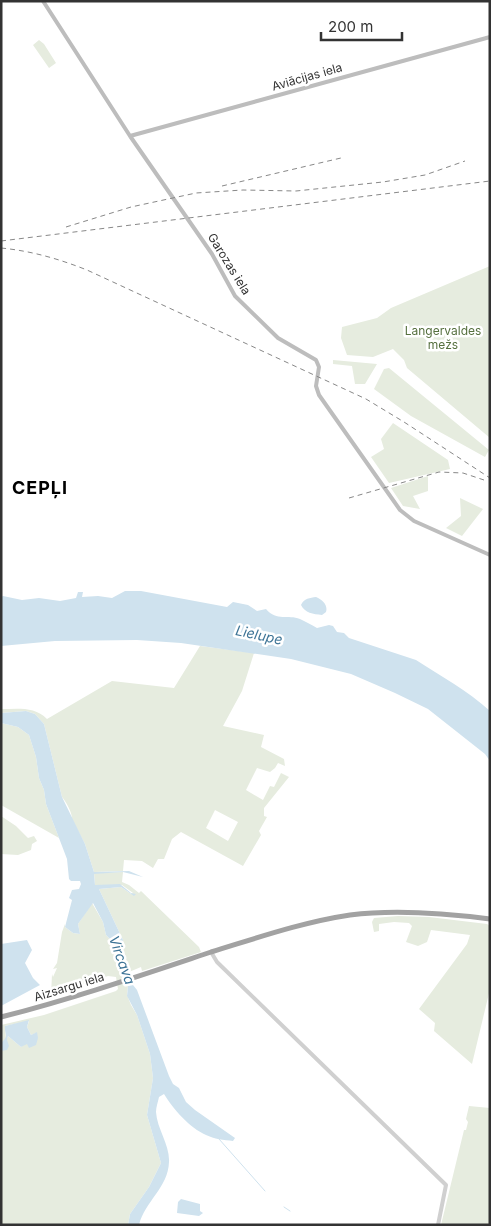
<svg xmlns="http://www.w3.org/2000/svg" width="491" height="1226" font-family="Inter,sans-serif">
<rect width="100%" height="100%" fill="#fff"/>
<path fill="#e6ecdf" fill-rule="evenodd" d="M39,40L44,44L56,63L49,68L33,45Z
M490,266V438L407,368L404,360L393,349L373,357L347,355L341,338L342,327L377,318L391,308Z
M333,360L377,364L365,384H355L352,366L333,364Z
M389,368L489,450L485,457L411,416L374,389L384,369Z
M393,423L448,460L450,469L389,483L371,457L384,449L381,439Z
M428,476V491L413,496L420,509L403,506L391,488Z
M460,498L483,509L462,536L446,528L461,516Z
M200,646L254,653L242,691L223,726L264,735L261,747L284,759L285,766L278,763L275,768L270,772L257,768L246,790L263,800L270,786L274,787L281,773L289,777L264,808V816L267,817L259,831L261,835L243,866L181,832L172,839L164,859H158L153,868L142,861L124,860L123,871L94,872L85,844L72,819C72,812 66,802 62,797L44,724L35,714L26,711L1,713V709C17,709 35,706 47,719L112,681L174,688ZM215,810L238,822L228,841L206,828Z
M1,723L18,727L29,735L36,757L39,778L44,790L46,804L59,838L1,805Z
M1,816L16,826L28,838L34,836L37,841L32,844L31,850L18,855L1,854Z
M123,872L122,882L129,885L139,893L141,891L199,947L201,952L142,971L141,967L129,972L122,951L123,940L99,889L121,887L131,894L133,893L122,885L98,886L95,885L94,873Z
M92,903L103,922L106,935L113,942L114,949L119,956L120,964L128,986L127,995L131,1005L137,1015L150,1054L153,1078L147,1115L161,1163L149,1187L130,1214L128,1225H1V1051L3,1050L8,1036L21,1047L36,1033L31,1035L27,1027L29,1021L5,1026L6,1039L1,1043V1025L44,1015L116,991L118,989L116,977L108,976L51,996L52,974L53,977L57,968L53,969L57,963L62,932L65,924V927L73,933L80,934L78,924Z
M398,916L429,917L487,924L490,926V989L472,1064L434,1031L435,1023L419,1009L467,944L470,935L431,930L427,942L418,946L406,942L412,926L409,923L394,922L379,924V931L374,932L372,922L374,918Z
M469,1106L490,1108V1225H441L464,1130H466L468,1122L466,1119Z"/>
<path fill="#cfe2ee" d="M125,591H141L227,607L233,602L248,605L257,611L266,609C277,622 288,614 300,619C306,622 312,625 317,628L329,625L333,626L337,632L344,633L349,638L416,660C441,676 468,691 490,711V761L485,754L428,709L395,693L351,674L291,659L181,643L137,640L55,641L1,646V597L3,596L22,600L39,598L60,601L76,598L78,592H83L82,597L98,596L112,598Z
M316,597C323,600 328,605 326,612L322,615C313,614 305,613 301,605C304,598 310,598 316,597Z
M26,711L35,714L44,724L62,797L85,844L94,872L129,871L143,877L123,872L94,874L95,885L120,884L131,893L136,894L134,896L121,887L99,889L123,940L122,951L133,985L137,990L169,1076L173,1084L179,1088L186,1102L195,1110L235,1138L233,1141C224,1140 214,1139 206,1135C190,1128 173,1109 164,1094L159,1097C158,1102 156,1107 156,1112C157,1129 170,1145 169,1162C168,1188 145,1201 139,1225H128L130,1214L149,1187L161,1163L147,1115L153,1078L150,1054L137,1015L127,996L128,986L123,976L119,955L114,949L113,942L106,935L103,922L93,903L78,924L80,934L73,933L65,927L72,900L69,898L72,890L79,889L81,884L80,881H71L69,879L67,859L46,804L44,790L39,778L36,757L29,735L18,727L1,723V713Z
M27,940L32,950L25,963L33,978L40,985L1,1006V944Z
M29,1020L27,1027L31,1035L37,1032L38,1038L36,1045L29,1048L27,1044L21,1047L8,1036L7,1040L9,1046L7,1050L1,1051V1043C10,1035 4,1035 5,1026Z
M181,1199L200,1204V1211L203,1213L199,1216L177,1213L178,1202Z"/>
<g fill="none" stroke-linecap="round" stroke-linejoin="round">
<path stroke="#cfe2ee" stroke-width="1" d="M219,1139L265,1191
M284,1207L290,1211"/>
<path stroke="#d0d0d0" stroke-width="4" d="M211,952L217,962L446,1185L438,1225"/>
<path stroke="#bdbdbd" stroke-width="4" d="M43,1L130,136L212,254L235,296L278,338L316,360L319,367L316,386L319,395L400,510L414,521L490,555
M130,136L490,37"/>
<path stroke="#a2a2a2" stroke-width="5" d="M1,1017C72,999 142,975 211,952C257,938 303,922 350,915C396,909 444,913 490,919"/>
<path stroke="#888" stroke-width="1" stroke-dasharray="5 4" stroke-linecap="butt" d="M222,186L341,158
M66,227L131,207L196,193L243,190L296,191L383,182L425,175L465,161
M1,241L490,181
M1,248C32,251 59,259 87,270L366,399L404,422L490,478
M349,498L439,472L463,473L484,480"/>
</g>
<g text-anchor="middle" stroke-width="5" stroke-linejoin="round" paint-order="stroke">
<g font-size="12" fill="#333" stroke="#fff">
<text transform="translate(307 77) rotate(-16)" y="4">Aviācijas iela</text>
<text transform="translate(229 264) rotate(58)" y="4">Garozas iela</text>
<text transform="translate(69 987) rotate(-17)" y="4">Aizsargu iela</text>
</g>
<g font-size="12" fill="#56703f" stroke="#fff">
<text x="443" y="335">Langervaldes<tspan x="443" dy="14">mežs</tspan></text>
</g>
<g font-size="14" font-style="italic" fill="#3f7597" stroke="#fff">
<text transform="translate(259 635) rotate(12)" y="5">Lielupe</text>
<text transform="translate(122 960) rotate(70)" y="5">Vircava</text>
</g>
<g font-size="18" font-weight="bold" letter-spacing="1" fill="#000" stroke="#fff">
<text x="40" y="494">CEPĻI</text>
</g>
</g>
<rect width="491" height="1226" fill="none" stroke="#333333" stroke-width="5"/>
<path d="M321 32v8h81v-8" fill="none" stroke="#333333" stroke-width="2.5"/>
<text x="328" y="32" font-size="15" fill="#333333" stroke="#ffffff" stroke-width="4" paint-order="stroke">200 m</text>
</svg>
